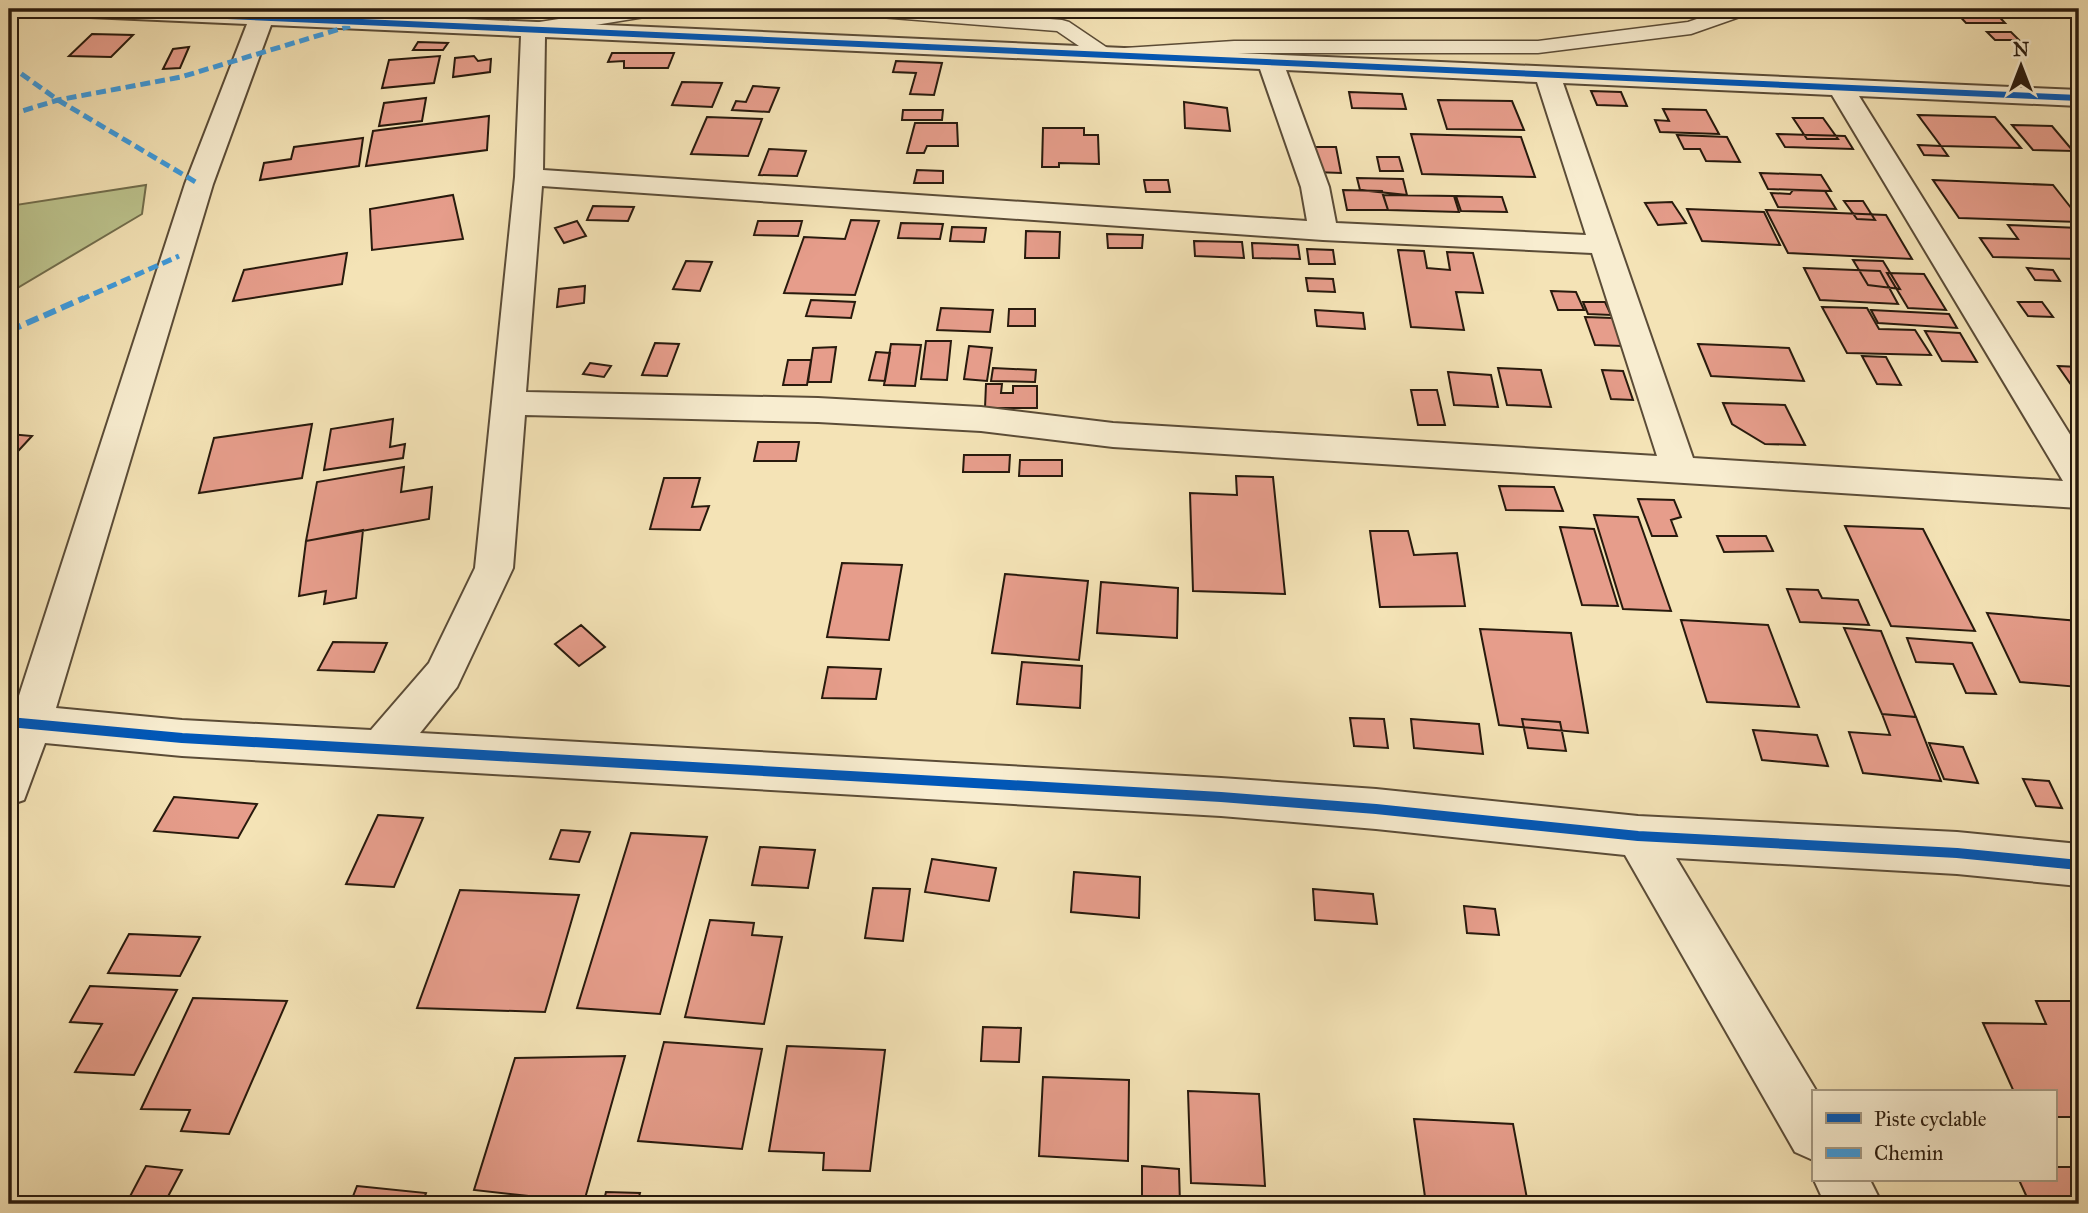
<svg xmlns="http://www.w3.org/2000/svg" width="2088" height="1213" font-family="'IM FELL Great Primer',serif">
<rect width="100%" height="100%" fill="#f4e3b6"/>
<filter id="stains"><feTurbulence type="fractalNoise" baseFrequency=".00286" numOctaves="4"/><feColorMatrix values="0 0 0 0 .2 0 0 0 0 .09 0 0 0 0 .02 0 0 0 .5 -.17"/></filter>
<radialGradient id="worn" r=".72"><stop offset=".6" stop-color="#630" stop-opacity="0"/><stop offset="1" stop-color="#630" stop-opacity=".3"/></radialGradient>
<path fill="#bcc38d" stroke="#726e4d" stroke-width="2" d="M146,185L142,214L9,293V206Z"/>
<path fill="#e69d8b" stroke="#281a0d" stroke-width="2" d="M1953,9H1992L2005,23H1966Z
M1987,32H2011L2019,40H1995Z
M92,34L133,35L111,57L69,56Z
M418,42L448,43L443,50H413Z
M189,47L180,68L163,69L173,49Z
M612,53H674L668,68H624V61L608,62Z
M440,56L434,83L382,88L389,60Z
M474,56L478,61L491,59L490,72L453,77L455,58Z
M896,61L942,63L934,95L910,94L916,73L893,72Z
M682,82L722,83L712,107L672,105Z
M753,86L779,88L769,112L732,110L736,101L746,102Z
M1591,91L1621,92L1627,106L1597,105Z
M1349,92L1402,94L1406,109L1352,108Z
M426,98L422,121L379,126L384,103Z
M1438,100L1512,101L1524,130L1447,129Z
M1184,102L1227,108L1230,131L1185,128Z
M1663,109L1706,110L1719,134L1660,132L1655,120L1669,121Z
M903,110H943L942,120H902Z
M1918,115L1995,117L2021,148L1941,146Z
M489,116L487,150L366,166L373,131Z
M707,117L762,119L748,156L691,154Z
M1793,118H1823L1838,139H1807Z
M915,123H957L958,146H927L924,153H907Z
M2012,125L2052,126L2073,151L2033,150Z
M1043,128H1084V135H1098L1099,164L1059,163V167H1042Z
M1411,134L1521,137L1535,177L1422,174Z
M1777,134L1845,136L1853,149L1785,147Z
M1677,135L1727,137L1740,162L1706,161L1700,149H1684Z
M363,138L359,166L260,180L264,163L291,159L294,147Z
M1918,145L1941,146L1948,156L1924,155Z
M1310,147H1336L1341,173L1314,172Z
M769,149L806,151L797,176L759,175Z
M1377,157H1399L1403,171H1380Z
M917,170L943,171V183H914Z
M1760,173L1821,175L1831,191L1768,189Z
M1357,178L1403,179L1407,195L1360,190Z
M1144,180H1168L1170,192H1146Z
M1933,180L2053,185L2079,218V222L1959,218Z
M1343,190L1382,191L1388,210H1347Z
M1793,190L1825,191L1836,209L1778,207L1771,193L1790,194Z
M453,195L463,239L372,250L370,209Z
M1383,195L1454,196L1459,212L1388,210Z
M1456,196L1502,197L1507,212L1461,211Z
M1844,201H1863L1875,220L1857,219Z
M1672,202L1686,223L1658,225L1645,203Z
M593,206L634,207L628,221L587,220Z
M1687,209L1764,212L1780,245L1702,241Z
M1766,210L1886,215L1912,259L1788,253Z
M851,220L879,221L855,295L784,293L804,237L845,239Z
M577,221L586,236L564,243L555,228Z
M758,221H802L798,236L754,235Z
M901,223L943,224L940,239L898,238Z
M2008,225L2079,228V259L1993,257L1980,238L2018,239Z
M952,227L986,228L984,242L950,241Z
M1026,231L1060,232L1059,258H1025Z
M1107,234L1143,235L1142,248H1108Z
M1194,241L1242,242L1244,258L1195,256Z
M1252,243L1298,245L1300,259L1253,258Z
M1307,249L1333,250L1335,264H1309Z
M1398,250L1424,251L1427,268L1450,270L1447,252L1473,253L1483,293L1456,292L1464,330L1411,327Z
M347,253L342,284L233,301L244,270Z
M1853,260L1883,261L1900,289L1868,285Z
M686,261L712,262L700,291L673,289Z
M1804,268L1880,271L1898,304L1820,300Z
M2027,268L2053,270L2060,281L2035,280Z
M1887,273L1924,274L1946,310L1908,308Z
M1306,278L1333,279L1335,292L1308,291Z
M585,286L584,303L557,307L559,289Z
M1551,291L1576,292L1584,310H1558Z
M811,300L855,302L851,318L806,316Z
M1583,302H1605L1611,315L1588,314Z
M2018,302H2042L2053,317L2028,316Z
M1822,307L1867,308L1879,329L1915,330L1931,355L1847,353Z
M941,308L993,310L990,332L937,330Z
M1009,309H1035V326H1008Z
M1315,310L1363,313L1365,329L1317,326Z
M1871,310L1949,314L1957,328L1878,323Z
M1585,317L1613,318L1623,346L1595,345Z
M1925,331L1960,333L1977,362L1942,361Z
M926,341H951L947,380L921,379Z
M655,343L679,344L667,376L642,375Z
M891,344L921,345L915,386L884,385Z
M1698,344L1789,348L1804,381L1711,376Z
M969,346L992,348L987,381L964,379Z
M836,347L831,382H808L813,348Z
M876,352L890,353L885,381L869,380Z
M1862,356L1886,357L1901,385L1877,384Z
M788,360H811L807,385H783Z
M590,363L611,366L604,377L583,374Z
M2058,366L2079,367V396Z
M993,368L1036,370L1035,382L991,381Z
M1498,368L1541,370L1551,407L1507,405Z
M1602,370L1623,371L1633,400L1611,399Z
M1448,372L1491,375L1498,407L1454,405Z
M986,384H1002L1001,393H1013V386H1037V408H985Z
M1411,390H1437L1445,425H1418Z
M1723,403L1785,405L1805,445L1765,444L1732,424Z
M393,419L390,447L405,444L403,458L324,470L331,429Z
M312,424L302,478L199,493L214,438Z
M9,434L32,436L9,461Z
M758,442H799L796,461H754Z
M964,455H1010L1009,472H963Z
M1020,460H1062V476H1019Z
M404,467L401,492L432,487L429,519L306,541L317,482Z
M1236,476L1273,477L1285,594L1193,591L1190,493L1237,495Z
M664,478H700L692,507L709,506L700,530L650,529Z
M1499,486L1554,487L1563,511L1506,510Z
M1638,499L1674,500L1681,517L1671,520L1677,536H1652Z
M1594,515L1638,517L1671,611L1623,609Z
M1845,526L1923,529L1975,631L1891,626Z
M1560,527L1594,529L1618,606L1582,605Z
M363,530L356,598L324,604L326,591L299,596L306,541Z
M1370,531H1408L1414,555L1457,553L1465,606L1380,607Z
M1717,536H1766L1773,551L1724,552Z
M842,563L902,565L889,640L827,637Z
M1005,574L1088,581L1079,660L992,653Z
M1101,582L1178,588L1177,638L1097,633Z
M1787,589L1818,590L1822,598L1858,600L1869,625L1800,622Z
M1987,613L2079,621V687L2020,682Z
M1681,620L1768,625L1799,707L1707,702Z
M581,625L605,647L579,666L555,644Z
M1844,628L1881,631L1916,717L1882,714Z
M1480,629L1571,633L1588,733L1499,725Z
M1907,638L1972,643L1996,694L1966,693L1953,664L1916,662Z
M333,642L387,643L374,672L318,670Z
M1022,662L1082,666L1080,708L1017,704Z
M828,667L881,669L876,699L822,698Z
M1882,714L1916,717L1941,781L1863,773L1849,732L1890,735Z
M1350,718L1384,719L1388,748L1354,746Z
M1411,719L1479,724L1483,754L1414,748Z
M1522,719L1560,722L1566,751L1528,748Z
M1753,730L1817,735L1828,766L1762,760Z
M1929,743L1963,747L1978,783L1944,779Z
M2023,779L2049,781L2062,808L2036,806Z
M174,797L257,804L238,838L154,831Z
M378,815L423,818L394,887L346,884Z
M561,830L590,832L579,862L550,859Z
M631,833L707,837L660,1014L577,1008Z
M760,847L815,850L808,888L752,885Z
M932,859L996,868L989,901L925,892Z
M1074,872L1140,877L1139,918L1071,912Z
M873,888L910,889L903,941L865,938Z
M1313,889L1373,894L1377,924L1315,920Z
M460,890L579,895L545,1012L417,1008Z
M1464,906L1495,909L1499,935L1467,933Z
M710,920L754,923L752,935L782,937L764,1024L685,1017Z
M129,934L200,937L180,976L108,973Z
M90,986L177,990L134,1075L75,1072L102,1024L70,1022Z
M193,998L287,1001L229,1134L181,1131L190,1110L141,1109Z
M2036,1001H2073L2079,1013V1117H2055V1092H2014L1983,1023L2046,1024Z
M983,1027L1021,1028L1019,1062L981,1061Z
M664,1042L762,1049L742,1149L638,1141Z
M787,1046L885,1050L870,1171L823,1170L824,1153L769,1151Z
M625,1056L584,1202L474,1190L515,1058Z
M1043,1077L1129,1080L1128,1161L1039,1156Z
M1188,1091L1259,1094L1265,1186L1191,1183Z
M1414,1119L1513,1124L1528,1204H1426Z
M146,1166L182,1170L164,1204H126Z
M1142,1166L1179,1169L1180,1204H1142Z
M2055,1167H2079V1204H2030L2019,1180H2055Z
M357,1186L426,1193L422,1204H350Z
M606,1192L640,1193L637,1204H603Z"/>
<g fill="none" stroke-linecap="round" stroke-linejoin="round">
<defs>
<path id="lane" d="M285,9H326L363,16L366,20L356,26L295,15Z
M623,9H698L688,15L651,16L533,35L523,29L533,23Z
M845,9H923L1062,20L1069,22L1109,49L1234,41H1538L1688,22L1726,9H1754L1751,13L1691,34L1538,53H1234L1105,61L1098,59L1057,31L855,15Z"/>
<path id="street" d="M55,9L262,10L2079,90V106L1859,96L2079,449V508L1113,447L981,431L818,422L525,415L513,568L457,687L420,733L1221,778L1376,789L1638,816L1957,832L2079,844V886L1957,874L1676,858L1817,1092H1813V1160L1795,1152L1625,855L1376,829L1221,816L182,756L45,743L24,800L9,805V704L16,705L185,184L247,24L67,16L59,14ZM271,25L521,36L515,177L475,568L429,663L371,730L182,720L56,708L213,184ZM545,37L1260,69L1301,187L1307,221L543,170ZM1286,70L1537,82L1586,235L1336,223L1329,187ZM1563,83L1832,95L2063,481L1693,458ZM542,186L1323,240L1592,253L1657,456L1113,423L981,407L818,398L526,392Z
M1814,1180H1870L1882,1204H1825Z"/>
</defs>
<use href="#lane" stroke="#5b4c37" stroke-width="3"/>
<use href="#street" stroke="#5b4c37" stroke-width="4"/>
<use href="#lane" fill="#f8edd0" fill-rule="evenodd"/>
<use href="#street" fill="#f8edd0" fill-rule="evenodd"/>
<path stroke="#3d9bde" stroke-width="5" stroke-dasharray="10 5" stroke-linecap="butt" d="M9,65L58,100L199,184
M9,115L58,100L181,77L350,26
M80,300L179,256"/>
<path stroke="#3d9bde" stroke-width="6" stroke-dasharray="13 6" stroke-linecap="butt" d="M9,331L84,298"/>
<defs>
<path id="cycleway-far1" d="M67,9L2079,98"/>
<path id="cycleway" d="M9,722L182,738L1221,797L1376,809L1638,836L1957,853L2079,865"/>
</defs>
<use href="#cycleway-far1" stroke="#f8edd0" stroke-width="9"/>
<use href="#cycleway" stroke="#f8edd0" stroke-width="15"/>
<use href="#cycleway-far1" stroke="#0057b8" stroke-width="6"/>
<use href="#cycleway" stroke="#0057b8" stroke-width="10"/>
</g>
<rect width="2088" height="1213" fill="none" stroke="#f4e3b6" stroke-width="35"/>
<rect x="10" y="10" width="2067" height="1192" fill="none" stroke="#281a0d" stroke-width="3.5"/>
<rect x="18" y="18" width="2053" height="1178" fill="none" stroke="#281a0d" stroke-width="2"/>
<rect x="1812" y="1090" width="245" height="91" fill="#f8edd0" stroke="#a59982" stroke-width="2"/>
<rect x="1826" y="1113" width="35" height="10" fill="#0057b8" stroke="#a59982" stroke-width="2"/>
<text x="1874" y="1126" font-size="21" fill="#281a0d">Piste cyclable</text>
<rect x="1826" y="1148" width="35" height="10" fill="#3d9bde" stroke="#a59982" stroke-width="2"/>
<text x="1874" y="1160" font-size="21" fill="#281a0d">Chemin</text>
<g transform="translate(2021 66)" stroke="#f8edd0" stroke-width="5" paint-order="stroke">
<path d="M0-5L12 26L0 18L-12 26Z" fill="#281a0d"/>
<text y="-10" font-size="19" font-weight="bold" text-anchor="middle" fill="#281a0d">N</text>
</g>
<rect width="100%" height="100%" filter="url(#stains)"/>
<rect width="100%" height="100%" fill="url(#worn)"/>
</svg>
